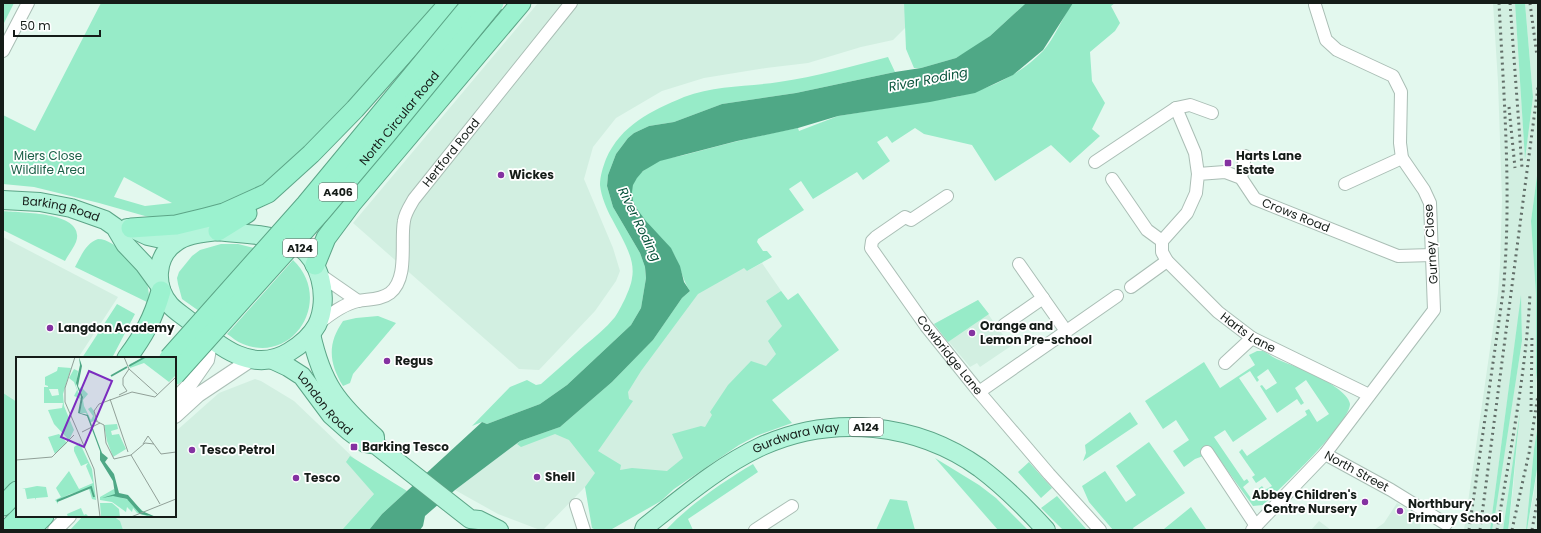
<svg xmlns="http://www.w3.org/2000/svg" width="1541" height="533" font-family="Poppins,sans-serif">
<rect width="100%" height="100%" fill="#e3f8ee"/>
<path fill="#d2efe1" d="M538,3H904L907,26L893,40L861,47L808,63L766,68L704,78L662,91L616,118L593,147L584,179L613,248L620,271L616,281L595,311L539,370L519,369L353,223Z
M1493,3H1515L1525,156L1533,97L1525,3H1538V168L1531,221L1536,294V376L1538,363V424L1534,449L1526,530H1508L1513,490L1519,422L1503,530H1492L1522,341L1521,298L1490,530H1464L1498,293L1500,265L1502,200L1498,82Z
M3,237L118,297L78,358H17V446L3,461Z
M742,262L747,271L762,263L788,301L826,348L666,481L585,487L543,530H540L498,514L455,490L520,441L569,419L612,382L653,340L682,298Z
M978,300L1011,346L980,367L977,363L970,367L934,324Z
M255,379L261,381L294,401L382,485L342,530H73L87,516H175V432L219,393Z
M1538,463V530H1527L1534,492Z
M1397,503L1421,519L1420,530H1374L1384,523Z
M1319,521L1331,530H1311Z"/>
<path fill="#97ebc8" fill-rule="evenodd" d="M3,3H14L3,25Z
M101,3H442L336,121L264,184L242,197L169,220L145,216L99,203L34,187L3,184V115L35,131ZM124,177L172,203L145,206L114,197Z
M904,3H1026L990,36L970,50L956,58L921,68H914L906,49Z
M1072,3H1115L1111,6L1120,23L1115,31L1090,52L1092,81L1105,103L1092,129L1100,136L1070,163L1051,145L995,181L972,145L924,134L915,128L892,143L887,136L877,142L890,161L863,180L857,172L813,199L801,181L789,189L804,210L758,239L757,242L763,251H767L772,257L747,271L744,268L698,294L641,371L628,392L629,399L633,401L598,451L621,465L620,470L632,468L667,471L683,458L672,434L701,426L705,427L712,415L710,412L728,385L751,361L766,366L776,354L768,341L782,326L766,301L781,291L788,300L798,293L839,350L772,400L792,423L756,436L739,445L674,489L661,501L612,529L596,530L592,528L585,487L595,473L569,440L555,434L521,447L517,444L520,441L560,427L612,382L653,340L682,298L690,291C681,278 680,261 670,248C659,232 630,213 632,191C632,177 647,167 659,161C668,157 679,157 688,154C725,144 761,135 798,128L799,131L838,116L956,97C989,89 1020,75 1043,51C1054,39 1063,17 1072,3Z
M1515,3H1525L1533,97L1525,159Z
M888,57L895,72L796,93L722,104L674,122L649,126L634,133L628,138L616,154L608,175L607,186L613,207L640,253L645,267L646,278L641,308L631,325L567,385L540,404L487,424L482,422L472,426L510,387L527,380L536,385L541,384C556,371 570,358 584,346C595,337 606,328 615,317C621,308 631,288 632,278C636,258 621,237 612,219C607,210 601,196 600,185C600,176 603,167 606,159C621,125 651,111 684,97C715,85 747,87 779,82C816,77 852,66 888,57Z
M1538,168V363L1536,382V294L1531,221Z
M3,211C19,213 87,211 76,242C73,249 68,255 65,261L3,230Z
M98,239C116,239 141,268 147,284C149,290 149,296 149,303L75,267C81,256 86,243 98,239Z
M221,244H238L254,248L199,311L182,299L178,284L177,278L179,272L192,256L200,250Z
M293,260C334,299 294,365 243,344C237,342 232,337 227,334Z
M1521,295L1522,341L1496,509L1492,530H1490Z
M978,300L989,314L948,342L934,324Z
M117,304L135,314L112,358H82Z
M378,316L396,323L353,374L350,383L343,386C329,363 327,344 343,321L356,318Z
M1257,351C1259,351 1260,351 1263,351C1268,353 1273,358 1279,360C1290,365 1302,368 1313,374C1322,378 1349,393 1350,404C1350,423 1279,490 1263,505L1253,506L1214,452L1195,459L1184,467L1173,451L1189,440L1176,420L1163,429L1145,401L1204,362L1220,388L1255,365L1249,355ZM1268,369L1277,383L1266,390L1262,385L1260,386L1277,413L1297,399L1301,405L1304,403L1295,388L1306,380L1329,414L1317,422L1309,409L1305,411L1307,415L1247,456L1242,449L1239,452L1255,475L1252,477L1256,483L1265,477L1272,486L1265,490L1262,486L1258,489L1262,495L1253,501L1243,487L1249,482L1247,479L1244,481L1214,437L1225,430L1233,442L1267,419L1239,378L1250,371L1257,382L1259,380L1257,377Z
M3,393L17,402V481L3,496Z
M1130,412L1138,424L1083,461L1086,453L1085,445Z
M1520,412L1509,523L1508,530H1503Z
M1538,424V463L1527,530H1526L1534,449Z
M1149,442L1185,493L1133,528L1134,530H1113L1089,502L1082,486L1105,471L1126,502L1136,495L1116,466Z
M350,456L407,491L382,514L369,530H342L374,494L346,462Z
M935,458L979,485L996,498L1028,530H998Z
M1029,462L1052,488L1041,498L1018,472Z
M753,464L758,472L688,519L693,530H666C689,505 724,481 753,464Z
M1057,496L1087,530H1063L1041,508Z
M890,499L907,501L915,530H876Z
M1191,507L1206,529L1165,530L1164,529Z
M83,516H113L120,521L123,530H70Z"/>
<path fill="#4fa886" d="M1026,3H1073L1043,50L1013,75L975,93L930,102L838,116L798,128L737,141L660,161L643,171L637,178L633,185L632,192L633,201L637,209L646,221L671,248L680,266L684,282L690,291L682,298L653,340L612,382L560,427L520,441L455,490L425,516L423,526L420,530H369L382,514L482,422L487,424L540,404L567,385L631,325L641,308L646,278L645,267L640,253L613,207L607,186L608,175L616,154L628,138L634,133L649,126L674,122L722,104L796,93L895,72L921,68L956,58L990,36Z"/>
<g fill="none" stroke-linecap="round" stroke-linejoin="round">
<defs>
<g id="minor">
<path d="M3,51L28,3"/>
<path d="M1176,108L1195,153L1198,174"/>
<path d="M1095,162L1176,108L1190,105L1212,113"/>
<path d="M1241,178L1245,156"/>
<path d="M1112,179L1147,230L1162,241"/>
<path d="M1345,184L1402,158"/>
<path id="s1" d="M947,196L911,220L905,217L876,237L872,241L871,248L926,326L979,392L1049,474L1100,530"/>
<path id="s2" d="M1162,241L1187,213L1196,193L1198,174L1225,172L1241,178L1255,199L1398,256L1432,255"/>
<path id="s3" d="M1162,241V252L1167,261L1218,312L1252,338L1369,395"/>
<path d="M1019,264L1066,331"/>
<path d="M319,274L358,301"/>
<path d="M1131,287L1167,261"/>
<path id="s4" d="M318,324C329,315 343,304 358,301C369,299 381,300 390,293C409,278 400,241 404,221C405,213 410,206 414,199L571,3"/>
<path d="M1004,325L1043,298"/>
<path d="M1225,363L1252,338"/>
<path d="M979,392L1117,296"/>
<path d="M1207,452L1256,526"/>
<path id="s5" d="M1325,454L1391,490L1446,524"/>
<path d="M576,505L584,530"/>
<path d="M755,530L792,506"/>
<path d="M1252,530L1325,454L1434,310L1430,203L1424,190L1402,158L1400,143L1401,92L1393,76L1337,50L1326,40L1315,5V3"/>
</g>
<path id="tertiary" d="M175,400L191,383L207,360L211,338
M175,416L198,395L252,359
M55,530L69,516"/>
<g id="primary">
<path id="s6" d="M3,200L40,202L71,208L105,220L115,227L125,244L144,264L160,286"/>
<path d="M127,228H131L148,236L175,242"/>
<path d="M218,231C242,234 270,234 292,243C321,255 330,299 317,325C311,336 299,346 289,352C253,374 220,347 193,324C186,317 176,312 170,305C154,287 155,257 175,243C186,234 204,233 218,231Z"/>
<path d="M311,334C322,384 337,403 375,437V440"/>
<path id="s7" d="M273,360L288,367L302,376L331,415L349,431L365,443L376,445L470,519L479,520L499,530"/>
<path id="s8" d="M644,530L645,527C682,498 719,466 762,446C833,414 917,423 980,468C1004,486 1026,508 1046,530"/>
</g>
<path id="trunk" d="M131,228L176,225L205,218L224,213L268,193L311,154L355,109L449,3
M218,231L247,213
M315,265L326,238L352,203L521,3
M127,358C144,335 153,319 161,291
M3,506L17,491
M7,530L21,516
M30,530L44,516"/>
</defs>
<use href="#minor" stroke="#aabeb5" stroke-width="14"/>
<use href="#tertiary" stroke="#aabeb5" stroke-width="16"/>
<use href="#primary" stroke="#5ca587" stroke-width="20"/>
<use href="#trunk" stroke="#5ca587" stroke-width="21"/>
<use href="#minor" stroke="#fff" stroke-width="12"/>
<use href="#tertiary" stroke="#fff" stroke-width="14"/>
<use href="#primary" stroke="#b4f5db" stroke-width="18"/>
<use href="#trunk" stroke="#9bf2cf" stroke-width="19"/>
<path stroke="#626e68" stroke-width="3" stroke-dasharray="2 4" stroke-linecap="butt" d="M1510,3L1522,168
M1530,3L1537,56
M1509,107L1515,168
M1531,412L1532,334
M1469,530L1503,293C1512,197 1504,99 1499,3
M1480,530L1538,87
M1497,530C1510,453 1526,372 1530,294
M1512,530L1529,453L1538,395
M1532,530L1538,497"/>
<defs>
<g id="trunk-bridge">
<path d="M169,358L306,204L472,3"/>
<path id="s9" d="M175,375L322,211L386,135L494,3"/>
</g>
</defs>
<use href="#trunk-bridge" stroke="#5ca587" stroke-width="21" stroke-linecap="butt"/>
<use href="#trunk-bridge" stroke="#9bf2cf" stroke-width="19"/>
</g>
<g fill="#8432a1" stroke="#fff" stroke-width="1.5">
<rect x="1224" y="159" width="8" height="8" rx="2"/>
<circle cx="501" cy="175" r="4"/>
<circle cx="50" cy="328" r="4"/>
<circle cx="972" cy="333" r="4"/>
<circle cx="387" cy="361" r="4"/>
<rect x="350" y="443" width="8" height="8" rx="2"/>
<circle cx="192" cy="450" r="4"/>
<circle cx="537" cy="477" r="4"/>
<circle cx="296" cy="478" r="4"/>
<circle cx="1365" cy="502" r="4"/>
<circle cx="1400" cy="511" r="4"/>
</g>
<g text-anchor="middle" stroke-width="3.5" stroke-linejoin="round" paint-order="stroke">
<g fill="#fff" stroke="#5b605d" stroke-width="1">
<rect x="319" y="183" width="38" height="18" rx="3"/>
<rect x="283" y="239" width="34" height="18" rx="3"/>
<rect x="849" y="418" width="34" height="18" rx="3"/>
</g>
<g font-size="11" font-weight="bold" fill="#151c18">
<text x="338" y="196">A406</text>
<text x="300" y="252">A124</text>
<text x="866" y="431">A124</text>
</g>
<g font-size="12" fill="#151c18" stroke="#fff">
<text dy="4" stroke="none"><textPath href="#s9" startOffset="341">North Circular Road</textPath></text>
<text dy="4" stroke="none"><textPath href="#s4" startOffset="239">Hertford Road</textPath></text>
<text dy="4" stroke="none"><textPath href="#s6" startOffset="59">Barking Road</textPath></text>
<text dy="4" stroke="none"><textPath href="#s2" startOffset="192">Crows Road</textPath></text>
<text transform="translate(1431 244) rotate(-94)" y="4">Gurney Close</text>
<text dy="4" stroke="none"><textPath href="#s3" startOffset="130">Harts Lane</textPath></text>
<text dy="4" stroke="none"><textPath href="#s1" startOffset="231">Cowbridge Lane</textPath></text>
<text dy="4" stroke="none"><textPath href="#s7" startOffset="69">London Road</textPath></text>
<text dy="4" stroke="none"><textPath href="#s8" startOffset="181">Gurdwara Way</textPath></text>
<text dy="4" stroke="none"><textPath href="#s5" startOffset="36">North Street</textPath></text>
</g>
<g font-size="12" fill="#1c6048" stroke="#fff">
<text x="48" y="160">Miers Close<tspan x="48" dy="14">Wildlife Area</tspan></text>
</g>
<g font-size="12" font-weight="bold" fill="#151c18" stroke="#fff" text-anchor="start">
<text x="1236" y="160">Harts Lane<tspan x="1236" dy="14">Estate</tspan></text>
<text x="509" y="179">Wickes</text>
<text x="980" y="330">Orange and<tspan x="980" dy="14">Lemon Pre-school</tspan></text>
<text x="58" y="332">Langdon Academy</text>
<text x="395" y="365">Regus</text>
<text x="362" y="451">Barking Tesco</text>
<text x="200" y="454">Tesco Petrol</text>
<text x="545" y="481">Shell</text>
<text x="304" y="482">Tesco</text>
<text x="1357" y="499" text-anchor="end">Abbey Children's<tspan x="1357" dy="14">Centre Nursery</tspan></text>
<text x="1408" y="508">Northbury<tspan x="1408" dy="14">Primary School</tspan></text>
</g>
<g font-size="13" font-style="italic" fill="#0a553d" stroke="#fff">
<text transform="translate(928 79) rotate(-11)" y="5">River Roding</text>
<text transform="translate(640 224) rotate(64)" y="5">River Roding</text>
</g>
</g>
<g transform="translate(16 357)">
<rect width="160" height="160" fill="#e3f8ee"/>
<path d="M130,0H160V18L153,25L128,6L114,11V7ZM42,10L55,11L47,37L48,49L58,73L52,85L51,81L38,67L32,53L46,51L47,46H28V30H32L36,39L43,38L42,32H32V29L29,28V20L41,14ZM58,12L62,14L60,29L65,42L58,39L61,33L58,25L53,21ZM65,30L72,37L67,43L68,49L75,63L77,59L72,52L75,50L78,54L79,63L74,66L70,56H64L67,39L63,32ZM101,67L102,72L95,74L96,78L103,77L110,92L97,100L91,84L88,68ZM43,77L51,86L39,97L32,80ZM61,80L76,112L80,143L76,142L73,132L54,137L42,143V147L39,143L45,140L40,131L53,114L63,132L77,126L70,109L72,106L65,109L58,94V90L64,86ZM21,129L30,130L32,140L20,141V143L19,141L11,142L9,132H6ZM98,132L106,141L114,143L134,160L121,156L117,151L116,155L111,150L110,155L96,145L84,143V140ZM84,146H96L103,152L104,160H85ZM65,151L68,158L70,157L73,160H52L51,157Z" fill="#97ebc8"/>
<path d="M63,0L66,9L62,29L67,40L64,56L72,58L86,96L92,101L89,105L98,117L103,136L112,138L126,154L140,160L124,157L111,142L97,139L86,141L99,137L97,124L84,103V94L71,59L62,56L65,40L60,26L64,8Z" fill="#4fa886"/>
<path fill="none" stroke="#4fa886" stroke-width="2" d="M113,9L129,0M95,19L111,10M41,144L75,130L78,140"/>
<path fill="none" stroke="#91a098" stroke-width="1" d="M59,0L49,31V45L78,112L84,160M108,0L113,12L142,38M103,38L111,34L107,28V21L113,12M94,42L112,95M80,64L88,68L90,86L98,102L115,98L129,86L138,87M81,64L78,54L83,47L116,35L139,40L160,20M66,75L84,66M127,87L132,79L145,97L160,95M115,98L144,147M0,103L36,100L58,78M115,160L160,142"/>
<path fill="#7b2cbf" fill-opacity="0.15" stroke="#7b2cbf" stroke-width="2" d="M73,14L96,24L68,90L45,80Z"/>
<rect width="160" height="160" fill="none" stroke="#151c18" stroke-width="2"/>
</g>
<rect width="1541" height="533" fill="none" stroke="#151c18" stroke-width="8"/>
<path d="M14 30v6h86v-6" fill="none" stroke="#151c18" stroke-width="2"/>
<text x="20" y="30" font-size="12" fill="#151c18" stroke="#ffffff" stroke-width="3" paint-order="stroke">50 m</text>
</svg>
